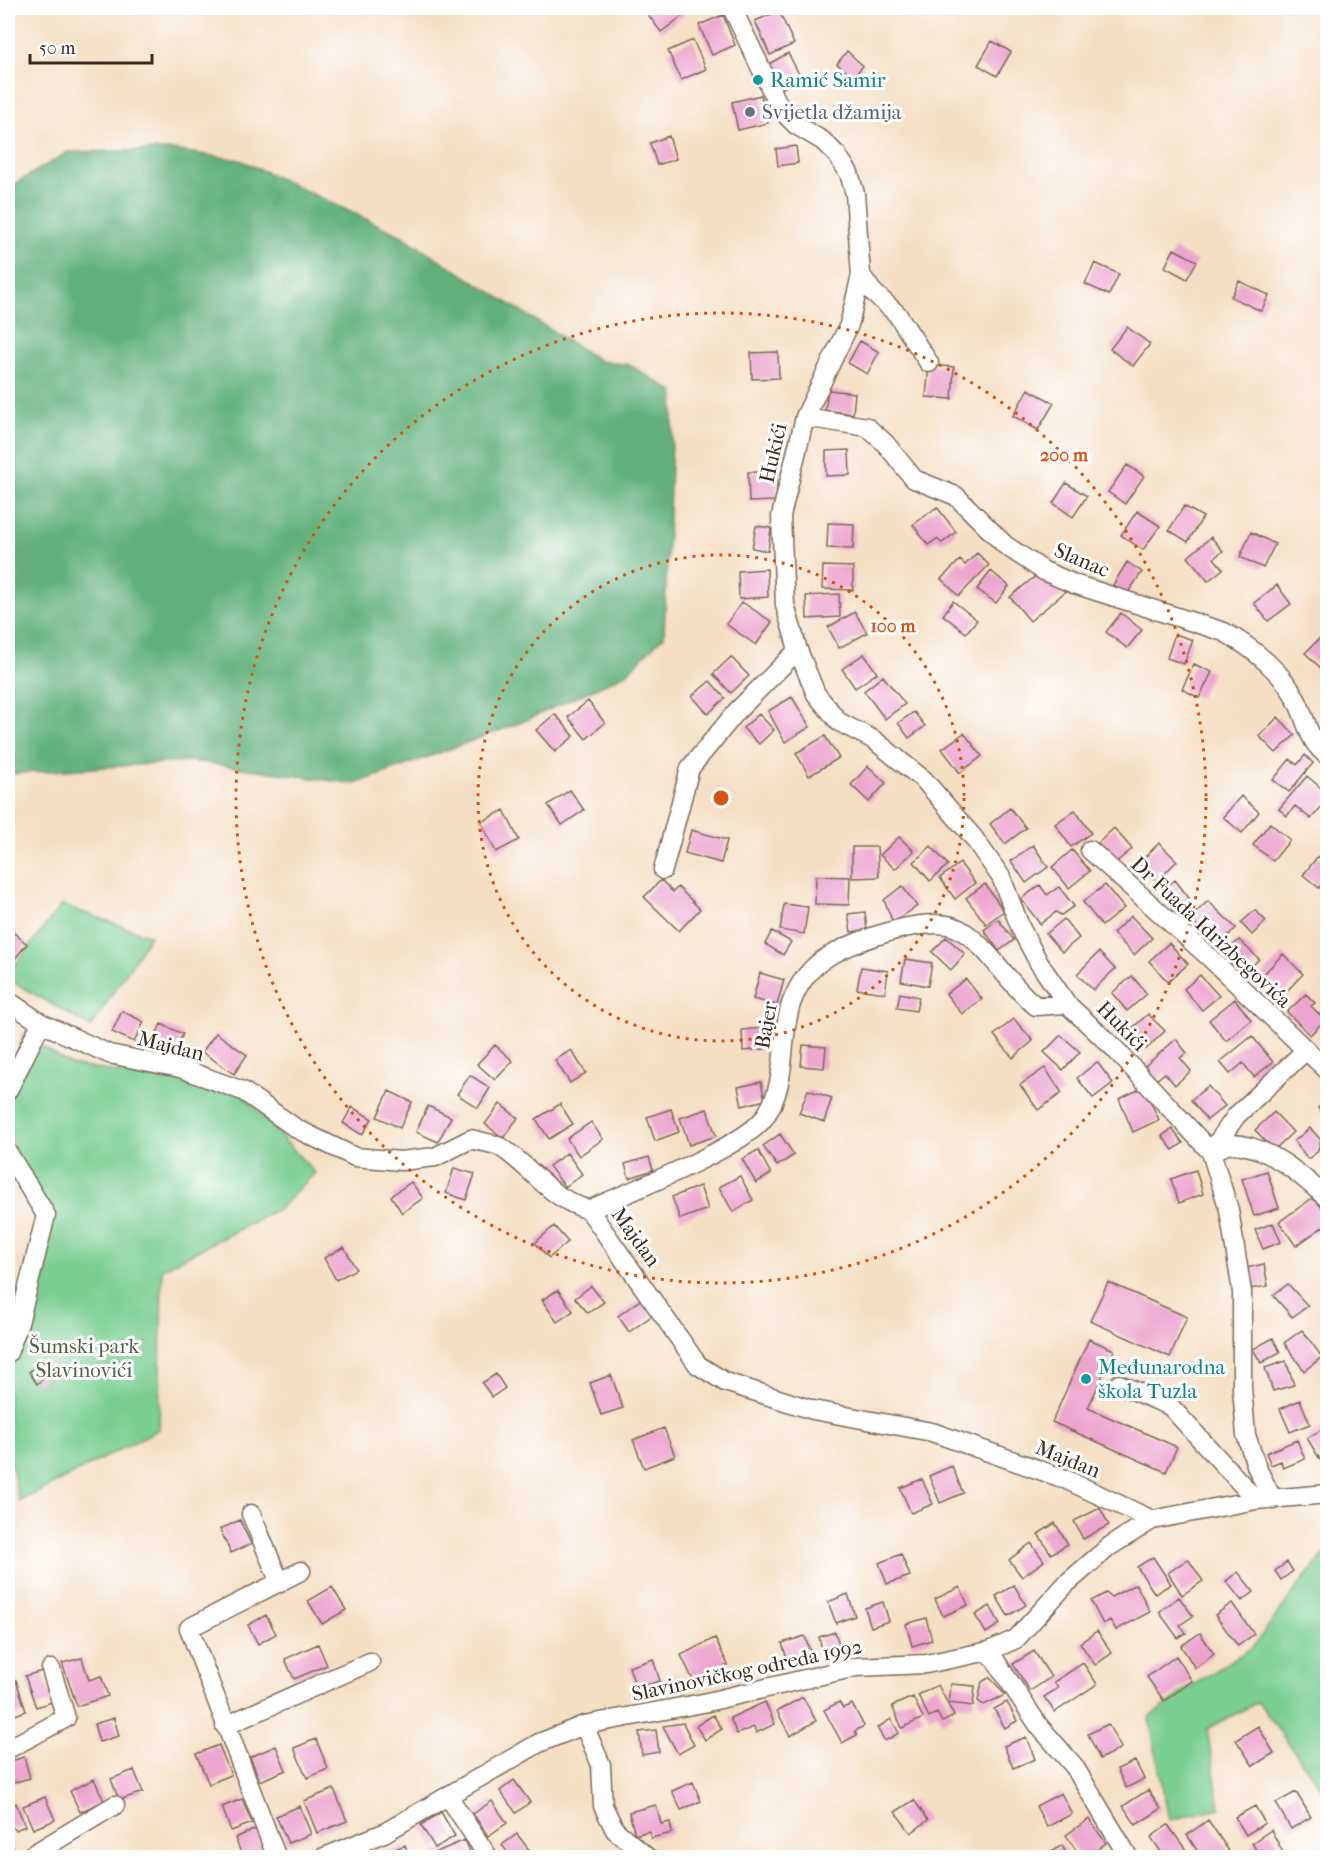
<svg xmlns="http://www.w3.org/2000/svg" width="1335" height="1865" font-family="'IM FELL French Canon',serif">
<rect width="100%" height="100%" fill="#fff"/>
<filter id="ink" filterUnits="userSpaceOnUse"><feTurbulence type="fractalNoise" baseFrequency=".0167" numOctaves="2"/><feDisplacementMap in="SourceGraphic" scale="12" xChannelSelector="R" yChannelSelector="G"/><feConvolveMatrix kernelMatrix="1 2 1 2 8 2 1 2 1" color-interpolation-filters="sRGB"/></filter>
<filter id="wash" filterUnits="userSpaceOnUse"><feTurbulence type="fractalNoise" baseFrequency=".008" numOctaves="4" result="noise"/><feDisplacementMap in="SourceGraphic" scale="24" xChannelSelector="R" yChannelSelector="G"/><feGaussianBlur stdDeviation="1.35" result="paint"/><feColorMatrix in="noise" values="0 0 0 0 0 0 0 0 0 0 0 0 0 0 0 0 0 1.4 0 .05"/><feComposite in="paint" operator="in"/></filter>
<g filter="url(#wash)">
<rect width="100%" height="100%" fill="#f5dfc4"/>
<path fill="#79ce91" stroke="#5a7c58" stroke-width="1.5" d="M62,905L150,936L91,1027L8,979V974Z
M23,1035L71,1065L239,1091L315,1173L280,1208L162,1269L159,1429L19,1502L8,1446V1336L49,1216L8,1142V1095Z
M1327,1552V1796L1258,1702L1207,1729L1220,1808L1169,1820L1149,1718L1188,1688L1253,1647L1305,1577Z"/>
<path fill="#62b17b" stroke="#4e6e4c" stroke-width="1.5" d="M172,150L240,160L402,236L600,361L630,365L674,392L664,636L626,674L520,723L355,784L192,761L8,774V188L68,152Z"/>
<g id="blocks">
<path fill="#eca5cf" d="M652,8H680L685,14L661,32L646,12Z
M779,11L794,44L770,55L755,21Z
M723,15L735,45L712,55L699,25Z
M693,40L706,69L681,80L668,51Z
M992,41L1011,52L997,76L978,65Z
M847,51L863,66L853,77L837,64Z
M788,53L801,78L781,89L767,65Z
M761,95L768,123L738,130L732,102Z
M669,136L676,159L657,165L650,143Z
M796,146L798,163L778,166L776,149Z
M1174,249L1197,261L1187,279L1165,267Z
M1095,263L1119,274L1109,295L1085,284Z
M1239,281L1269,295L1261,311L1231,297Z
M1127,327L1150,344L1133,366L1110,349Z
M860,341L879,352L867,374L848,363Z
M778,352L779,378L752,379L751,353Z
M929,365L954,367L952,399L926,397Z
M1028,389L1054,403L1038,430L1013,416Z
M828,390L855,393L853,414L825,410Z
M849,450L850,475L826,476V451Z
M1127,465L1144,476L1125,504L1108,492Z
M748,472H777V501L749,502Z
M1066,483L1087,496L1073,517L1053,503Z
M1184,506L1203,517L1188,542L1169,530Z
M937,507L956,532L942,543L937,539L928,545L913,525Z
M1137,511L1160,526L1143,550L1121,535Z
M828,523L854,524L853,549L827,548Z
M756,526L771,528L768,551L752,548Z
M1251,532L1275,544L1263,568L1240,557Z
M1211,537L1223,551L1214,558L1223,569L1208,581L1188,557Z
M977,553L989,565L959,596L941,579L960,560L965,565Z
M1127,562L1142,572L1127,594L1113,585Z
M823,566L853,567V590L822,589Z
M767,569L768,597L739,599L738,571Z
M991,571L1009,586L996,603L977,589Z
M1038,574L1043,581L1050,575L1065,592L1030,621L1010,597Z
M1277,585L1291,604L1268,621L1254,603Z
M839,594L840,617L807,619L806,596Z
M953,601L977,620L966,633L943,615Z
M742,602L772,622L756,645L726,624Z
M855,612L867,633L839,648L828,627Z
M1121,613L1142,630L1127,648L1106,632Z
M1175,634L1193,640L1184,664L1167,658Z
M1324,634L1328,638V666L1323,670L1305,653Z
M864,654L877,673L855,688L842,669Z
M731,657L749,676L731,693L713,674Z
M1194,664L1212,672L1199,698L1182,689Z
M883,676L905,704L885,719L864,691Z
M710,681L725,698L708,714L692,696Z
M792,697L810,727L785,742L768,711Z
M588,701L605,723L586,739L568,717Z
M914,712L925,726L909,738L898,723Z
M555,714L574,736L555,752L536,730Z
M759,714L774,730L759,744L743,728Z
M1278,717L1295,735L1276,753L1259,736Z
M964,733L982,756L960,773L942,749Z
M825,736L839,758L809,776L796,753Z
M1305,755L1313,763L1289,792L1273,780L1290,759L1297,765Z
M868,766L886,783L869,802L851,785Z
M1307,776L1328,794V799L1311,819L1295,806L1287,816L1279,809Z
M570,790L584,810L562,825L548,805Z
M1241,796L1259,812L1242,833L1223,817Z
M1010,808L1026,828L1005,844L990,824Z
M504,810L519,840L496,852L481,822Z
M1075,810L1091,833L1071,847L1055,824Z
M1270,823L1290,840L1273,861L1253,845Z
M1114,828L1132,849L1114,864L1097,844Z
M691,830L727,840L721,863L685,853Z
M899,837L914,851L895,869L880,855Z
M1159,843L1177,861L1157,881L1139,863Z
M1033,845L1048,867L1026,883L1011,861Z
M931,846L948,865L930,881L914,862Z
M852,847H877L879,877L852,878Z
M1072,850L1090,871L1069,888L1052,867Z
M1318,856L1328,864V877L1319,888L1303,875Z
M960,863L975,883L955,899L940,878Z
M816,876L850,877L849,905L815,904Z
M661,880L673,892L678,887L700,909L679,931L644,897Z
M1175,880L1189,898L1175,910L1160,892Z
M985,884L1004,911L986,924L966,898Z
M1040,885L1047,895L1059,887L1074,906L1061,915L1056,912L1040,924L1021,899Z
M1105,885L1124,908L1102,926L1083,902Z
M902,886L917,906L893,923L884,900Z
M1208,901L1236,928L1218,946L1190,918Z
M784,904L808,907L804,934L780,930Z
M1255,910L1266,921L1252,935L1241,923Z
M865,912L867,930L851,932L848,914Z
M1131,916L1152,938L1134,955L1113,933Z
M998,919L1014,940L999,951L984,930Z
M1064,919L1079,938L1062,952L1046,934Z
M8,928L27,944L8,967Z
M772,931L791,942L783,955L765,944Z
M946,937L965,954L951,970L932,952Z
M1239,940L1259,959L1243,975L1223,955Z
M1169,943L1188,964L1168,982L1149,961Z
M1099,952L1115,969L1093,990L1077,974Z
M1283,954L1303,974L1281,997L1261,977Z
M905,959L932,963L928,986L901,981Z
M861,967L888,971L885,993L857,989Z
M760,973L784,980L777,1005L753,999Z
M1200,975L1219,996L1202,1010L1184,989Z
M1132,976L1147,994L1127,1011L1112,993Z
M966,979L982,999L962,1014L946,994Z
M900,993L919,997L916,1011L897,1008Z
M1306,994L1315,1003L1311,1006L1325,1020L1310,1035L1287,1012Z
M1235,999L1251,1020L1226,1041L1209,1020Z
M122,1011L144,1022L134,1042L112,1032Z
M1148,1014L1165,1031L1146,1049L1129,1031Z
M1014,1019L1033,1041L1013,1058L994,1035Z
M161,1024L183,1034L172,1056L151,1046Z
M762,1028L764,1049L743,1051L742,1030Z
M216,1033L247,1055L234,1074L202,1052Z
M1061,1035L1080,1052L1063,1070L1044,1052Z
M1252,1036L1273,1062L1254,1077L1243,1063L1230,1074L1220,1062Z
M1176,1039L1187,1053L1180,1058L1191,1071L1175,1085L1165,1073L1156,1080L1145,1066Z
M495,1045L513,1061L495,1080L477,1064Z
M803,1045L826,1047L824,1068L801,1066Z
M571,1050L586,1073L570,1083L555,1060Z
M1097,1062L1113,1083L1093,1098L1077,1078Z
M1045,1068L1062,1093L1038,1110L1020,1085Z
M470,1075L490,1088L478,1108L457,1094Z
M761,1082L765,1100L742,1106L738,1087Z
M1208,1086L1225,1106L1207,1120L1191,1100Z
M1144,1087L1159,1120L1133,1132L1119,1099Z
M808,1090L832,1098L824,1122L799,1113Z
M389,1091L412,1102L400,1128L377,1117Z
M1328,1099V1118L1318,1108Z
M500,1104L518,1118L503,1138L485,1124Z
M560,1104L573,1124L549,1139L536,1119Z
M428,1106L451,1117L438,1142L416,1132Z
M352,1107L372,1119L362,1135L343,1123Z
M671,1109L679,1132L655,1141L647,1117Z
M707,1109L716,1136L689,1145L680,1118Z
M1274,1112L1293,1132L1274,1150L1255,1130Z
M591,1122L603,1139L579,1156L567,1139Z
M1310,1128L1321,1140L1317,1152L1308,1159L1294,1141Z
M1172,1129L1183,1143L1173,1150L1162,1136Z
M780,1134L794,1155L777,1166L763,1146Z
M1328,1137V1161L1320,1151Z
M758,1150L771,1174L756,1183L742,1159Z
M567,1153L582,1174L565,1187L549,1166Z
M649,1157L653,1170L629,1178L625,1164Z
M454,1168L475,1174L466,1200L446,1193Z
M1196,1170L1203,1194L1179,1203L1171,1179Z
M1267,1171L1279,1208L1254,1216L1242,1179Z
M740,1176L753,1200L733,1212L719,1187Z
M411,1182L423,1198L402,1213L391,1196Z
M700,1186L708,1209L680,1219L672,1197Z
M1314,1197L1328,1216V1223L1296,1246L1279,1222Z
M1273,1223L1281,1242L1263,1249L1255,1230Z
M554,1226L568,1242L549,1258L535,1243Z
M344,1247L356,1269L336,1280L324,1258Z
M1264,1264L1268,1286L1250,1289L1246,1268Z
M1108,1282L1187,1317L1170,1357L1090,1321Z
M1288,1284L1308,1306L1292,1317L1273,1295Z
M591,1286L604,1302L588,1313L575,1298Z
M558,1290L573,1311L557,1322L542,1300Z
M642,1299L653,1315L629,1332L618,1316Z
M8,1303L18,1307L10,1328L8,1327Z
M1302,1330L1322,1357L1304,1371L1284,1343Z
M1273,1338L1280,1352L1261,1363L1253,1349Z
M1089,1339L1114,1350L1088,1408L1177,1447L1166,1472L1052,1422Z
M45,1359L54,1370L37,1384L29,1372Z
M1286,1361L1294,1385L1273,1391L1265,1368Z
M496,1374L505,1388L492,1397L482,1383Z
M611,1375L623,1408L601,1415L590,1383Z
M1300,1400L1310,1424L1290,1432L1280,1409Z
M1328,1426V1457L1321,1461L1307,1438Z
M664,1428L675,1456L644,1468L633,1440Z
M1297,1440L1305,1459L1283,1468L1281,1461L1271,1465L1266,1453Z
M952,1466L963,1493L940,1503L929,1476Z
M922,1479L933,1504L911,1513L900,1488Z
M1100,1508L1109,1525L1083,1539L1074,1521Z
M240,1520L251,1544L231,1553L220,1529Z
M1055,1523L1068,1544L1051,1554L1038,1534Z
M1031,1543L1044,1561L1022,1577L1009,1560Z
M901,1554L910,1576L887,1584L879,1563Z
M1153,1557L1171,1584L1155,1594L1137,1567Z
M1188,1559L1203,1581L1182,1595L1168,1573Z
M1287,1562L1293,1571L1281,1580L1275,1571Z
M1238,1572L1254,1592L1242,1601L1226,1581Z
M1136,1584L1150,1612L1116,1630L1110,1620L1103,1624L1091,1601L1106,1593L1111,1597Z
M1014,1585L1026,1605L1008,1616L996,1596Z
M332,1587L346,1610L322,1624L308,1601Z
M960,1587L968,1605L943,1616L935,1599Z
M848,1594L855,1616L836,1623L828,1602Z
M1179,1597L1193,1616L1180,1625L1186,1633L1178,1638L1159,1612Z
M883,1602L889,1621L871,1627L865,1608Z
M1232,1603L1254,1634L1238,1646L1215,1615Z
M990,1606L1000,1624L986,1633L975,1615Z
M266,1615L276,1634L258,1644L248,1625Z
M926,1618L932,1640L912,1646L906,1624Z
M1097,1631L1112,1653L1095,1665L1080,1643Z
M835,1632L839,1644L822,1650L819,1637Z
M1200,1633L1214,1654L1195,1668L1181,1646Z
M805,1636L811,1655L788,1662L782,1643Z
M715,1638L728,1665L694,1682L681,1655Z
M318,1644L327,1665L294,1679L285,1659Z
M1034,1651L1051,1677L1030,1691L1013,1664Z
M1176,1656L1192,1681L1164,1701L1147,1677Z
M82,1658L89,1680L101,1676L108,1696L77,1706L62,1663Z
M653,1659L660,1681L636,1688L629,1667Z
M1083,1663L1097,1684L1055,1712L1044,1697L1058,1688L1054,1682Z
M42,1671L52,1702L36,1707L25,1676Z
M990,1677L1005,1695L984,1705L978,1701L982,1682Z
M16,1680L26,1711L10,1717L8,1682Z
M951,1684L975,1686L973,1706L949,1703Z
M938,1685L954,1716L942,1722L937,1713L929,1717L918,1695Z
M803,1697L816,1721L790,1736L777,1711Z
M913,1697L923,1718L902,1728L892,1706Z
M765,1702L775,1724L756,1733L754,1727L737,1734L730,1718Z
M839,1702L843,1708L852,1704L864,1726L855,1731L857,1735L842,1743L824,1710Z
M1007,1702L1017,1721L1005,1728L994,1709Z
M713,1715L722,1729L705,1740L696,1726Z
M114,1718L119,1736L99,1742L94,1724Z
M891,1719L899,1733L885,1741L877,1728Z
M683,1723L694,1745L678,1754L663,1726Z
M1108,1724L1121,1748L1100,1759L1088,1734Z
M1258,1726L1274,1753L1253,1766L1236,1740Z
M656,1730L659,1752L642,1755L639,1732Z
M1026,1737L1035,1759L1013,1768L1004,1746Z
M316,1739L328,1769L307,1778L294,1748Z
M219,1745L231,1775L209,1784L196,1754Z
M276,1746L286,1770L260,1781L250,1757Z
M24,1757L30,1778L9,1784L8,1762Z
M1135,1761L1144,1779L1126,1788L1117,1769Z
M134,1770L143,1792L119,1800L111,1779Z
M94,1779L104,1801L80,1812L70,1791Z
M514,1780L530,1802L516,1813L500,1791Z
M693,1782L701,1801L681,1810L672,1791Z
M334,1789L347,1821L317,1833L304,1801Z
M1148,1790L1161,1809L1136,1825L1123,1806Z
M1296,1792L1311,1817L1291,1829L1276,1803Z
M1061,1793L1072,1814L1047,1827L1036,1806Z
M45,1797L55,1820L33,1829L23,1806Z
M242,1799L252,1823L231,1831L222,1807Z
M914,1800L928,1820L911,1833L895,1812Z
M492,1801L507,1823L488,1836L473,1814Z
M16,1803L25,1826L16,1830L8,1824V1806Z
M656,1805L661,1824L670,1822L672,1833L651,1838L649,1831L635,1835L629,1812Z
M300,1806L311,1834L288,1843L276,1816Z
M1255,1806L1265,1823L1246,1835L1235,1817Z
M441,1812L455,1836L435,1848L421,1825Z
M1089,1819L1106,1843L1086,1858H1081L1066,1835Z
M1208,1820L1229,1851L1220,1858H1202L1187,1835Z
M1168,1825L1186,1850L1174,1858H1165L1151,1837Z
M258,1828L269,1852L256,1858H243L235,1838Z
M1271,1830L1286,1858H1261L1252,1843Z
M8,1832L15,1854L8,1856Z
M517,1834L532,1854L528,1858H512L502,1845Z
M465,1840L472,1856L436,1858L434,1853Z
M405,1845L410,1858H383L382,1855Z
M1062,1845L1068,1858H1041Z"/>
</g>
</g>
<g filter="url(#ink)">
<use href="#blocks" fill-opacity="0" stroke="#7c6958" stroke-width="1.5"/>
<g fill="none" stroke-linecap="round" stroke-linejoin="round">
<defs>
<path id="service" d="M362,1842L369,1858"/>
<path id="minor" d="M732,8L781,110L796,125L823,141L837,155L849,173L855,194L861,275L849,325L805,417L781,516L785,605L798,650L816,694L839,722L874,740L924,780L973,837L1001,877L1021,929L1039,963L1067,1004L1114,1048L1211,1152L1229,1210L1242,1292V1388L1246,1435L1257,1468L1273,1500
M861,275L873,292L897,314L929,363
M805,417L867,427L885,443L914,479L956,496L1005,545L1044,571L1074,584L1224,632C1252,647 1285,674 1298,703C1307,722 1309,743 1328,756
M1090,850L1209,957L1328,1071
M663,870L690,768L737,711L798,650
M8,1001L41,1023L109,1054L180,1068L243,1091L297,1129L355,1157L401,1161L435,1157L471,1139C480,1142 494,1143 502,1148C535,1170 547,1197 589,1210L698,1365L725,1382L813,1410L932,1432L1065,1479L1152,1520
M8,1090L41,1023
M1211,1152L1236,1116L1305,1051
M1211,1152C1217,1150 1226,1144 1232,1144C1269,1145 1302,1176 1328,1199
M8,1153L46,1215L19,1323L8,1353
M589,1210C626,1193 744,1147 764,1118C789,1083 779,1040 791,1004C798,984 810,967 829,956C857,940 930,913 959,929C989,946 1008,985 1036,1006L1067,1004
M1119,1384L1170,1406L1256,1500
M251,1514L280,1583
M989,1651L1039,1726L1074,1766L1129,1858
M584,1725L601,1765L603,1806L615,1830L648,1858
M225,1726L370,1662
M8,1749L66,1718L51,1669
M448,1796L489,1858
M27,1858L115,1805
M277,1858L189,1628L301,1571
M322,1858L384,1833L539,1743L584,1725L703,1703L856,1667L926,1664L989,1651L1016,1639L1066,1584L1110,1546L1152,1520L1256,1500L1328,1494
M1327,1858L1328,1857"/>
</defs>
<use href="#service" stroke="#7c6958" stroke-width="12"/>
<use href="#minor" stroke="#7c6958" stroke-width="21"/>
<use href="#service" stroke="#fff" stroke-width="9"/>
<use href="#minor" stroke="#fff" stroke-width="18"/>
</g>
</g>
<g fill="none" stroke="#d7540e" stroke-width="3" stroke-dasharray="3 6">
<circle cx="721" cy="798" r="243"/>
<circle cx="721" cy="798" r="485"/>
</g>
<g fill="#0f9aa8" stroke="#fff" stroke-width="2">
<circle cx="758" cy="80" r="6"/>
<circle cx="1086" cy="1379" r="6"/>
</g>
<circle fill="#6b7280" stroke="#fff" stroke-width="2" cx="750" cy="112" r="6"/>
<g text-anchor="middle" stroke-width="6" stroke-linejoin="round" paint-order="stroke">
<g font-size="21" fill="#0d838f" stroke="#fff" text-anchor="start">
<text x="770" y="87">Ramić Samir</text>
<text x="1098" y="1374">Međunarodna<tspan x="1098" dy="24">škola Tuzla</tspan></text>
</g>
<g font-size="21" fill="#5b616d" stroke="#fff" text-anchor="start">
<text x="762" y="119">Svijetla džamija</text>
</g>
<g font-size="21" fill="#3b2a1e" stroke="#fff">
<text transform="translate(773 453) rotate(-77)" y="7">Hukići</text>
<text transform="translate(1082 560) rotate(23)" y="7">Slanac</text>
<text transform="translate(1211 932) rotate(43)" y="7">Dr Fuada Idrizbegovića</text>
<text transform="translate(766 1025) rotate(-80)" y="7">Bajer</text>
<text transform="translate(1122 1026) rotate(45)" y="7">Hukići</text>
<text transform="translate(171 1046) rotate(14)" y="7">Majdan</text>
<text transform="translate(636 1237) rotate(54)" y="7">Majdan</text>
<text transform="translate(1068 1459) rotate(22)" y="7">Majdan</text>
<text transform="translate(747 1670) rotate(-12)" y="7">Slavinovičkog odreda 1992</text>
</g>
<g font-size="21" fill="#516346" stroke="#fff">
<text x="84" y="1353">Šumski park<tspan x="84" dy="24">Slavinovići</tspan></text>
</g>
</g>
<circle cx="721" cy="798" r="9" fill="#d7540e" stroke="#fff" stroke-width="3"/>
<g font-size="18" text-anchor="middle" font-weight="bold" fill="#d7540e" stroke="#fff" stroke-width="6" stroke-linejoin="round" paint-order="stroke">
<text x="1064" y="461">200 m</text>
<text x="893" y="632">100 m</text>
</g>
<rect width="1335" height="1865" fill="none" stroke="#fff" stroke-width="30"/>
<path d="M30 54v9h122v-9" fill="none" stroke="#3b2a1e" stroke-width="3"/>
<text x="39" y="54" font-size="18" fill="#3b2a1e" stroke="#ffffff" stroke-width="4.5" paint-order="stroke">50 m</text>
</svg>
